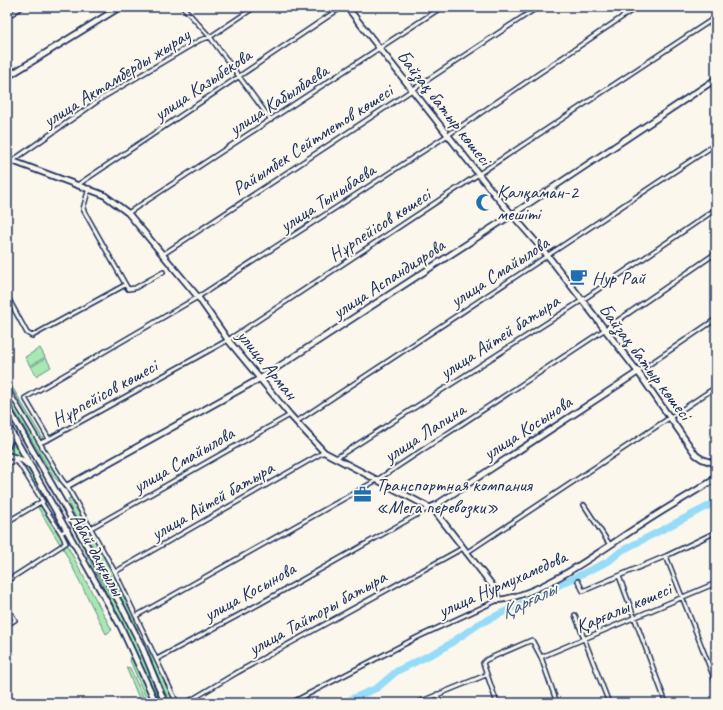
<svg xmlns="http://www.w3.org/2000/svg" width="723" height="710" font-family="Caveat,sans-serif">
<rect width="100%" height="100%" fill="#fbf7ec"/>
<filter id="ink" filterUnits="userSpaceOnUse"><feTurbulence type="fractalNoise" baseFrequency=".025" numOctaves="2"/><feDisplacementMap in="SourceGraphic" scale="8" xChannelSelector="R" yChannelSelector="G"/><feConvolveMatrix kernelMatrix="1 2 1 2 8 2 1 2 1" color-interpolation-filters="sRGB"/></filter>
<g filter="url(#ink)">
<path fill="#a8e9b2" stroke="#628c88" d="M40,348L45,357L30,366L25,357Z
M46,358L51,367L36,376L31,367Z
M7,380L11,385L43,439H40Z
M7,391L61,481L59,482L53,476L7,398Z
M12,441L24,459L15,454L7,453V449L10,448Z
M22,463L28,468L49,504L47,506Z
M70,498L102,552L143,633L136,627L113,582L70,507L68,499Z
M42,504L63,540L60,544L37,506Z
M75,532H77L129,626L163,703H160L125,628Z
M67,545L112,630L106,634L63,548Z
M149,648L174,703H170L149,656Z
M130,657L136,665L153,703H148L129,658Z
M126,667L130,668L146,703H141Z"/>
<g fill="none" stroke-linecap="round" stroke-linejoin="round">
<path stroke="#96dcf8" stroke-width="7" d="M342,703L377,688L397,671L442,649L479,624L609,561L621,551L716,502"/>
<defs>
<path id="street" d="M183,7L210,37L271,120
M7,17L22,7
M12,161L102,98L200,40L210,37L255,7
M79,184L342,7
M89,188L83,209L128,289L135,288L163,272
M128,213L442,7
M162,255L538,7
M7,296L27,333L32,336L125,285
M638,372L716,319
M7,388L62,480L67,486L115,572L177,703
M296,422L716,144
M49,439L228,340L716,17
M40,443L49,439L25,398L198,297L448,135L637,7
M336,458L581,301L716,209
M7,463L15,461L20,465L43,502
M584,505L610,545
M7,522L41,502L61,533L68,529
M91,528L290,415
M466,553L716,387
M666,556L716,683
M115,572L324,452
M619,576L666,703
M7,581L66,543L61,533
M578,581L583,591L666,556L714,533
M7,607L15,620L7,625
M575,615L609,703
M136,616L377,480L604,330L716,253
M541,657L716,583
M157,659L261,603L429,508
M437,694L440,703
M186,703L238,672L463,548
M291,703L418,637L498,600
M417,703L486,675
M497,703L483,663L486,660L532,640L541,657L557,703"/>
<path id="secondary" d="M347,7L495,195L548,256L638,372L696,455L702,459L716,464
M7,77L120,7
M7,159L104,195L128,213L198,297L228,340L290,415L324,452L434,510L495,589L498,600C542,596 604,548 642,524C665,509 689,495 712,481L716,476
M7,406L122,607L142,647L165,703
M7,424L121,627L156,703
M7,447L10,440V431
M7,455L22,460L32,468
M67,486L261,378L513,214L716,79
M429,508L436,505L638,372"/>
</defs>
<use href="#street" stroke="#1b2f5e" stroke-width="6"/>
<use href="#secondary" stroke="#1b2f5e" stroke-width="8"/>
<use href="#street" stroke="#fbf7ec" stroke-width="3"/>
<use href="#secondary" stroke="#fbf7ec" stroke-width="4.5"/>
</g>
</g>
<defs>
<symbol id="mosque-bare" viewBox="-9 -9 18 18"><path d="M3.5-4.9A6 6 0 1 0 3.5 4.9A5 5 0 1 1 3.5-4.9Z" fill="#1f6fb2" stroke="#fbf7ec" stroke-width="2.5" paint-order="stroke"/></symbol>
<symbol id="cafe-bare" viewBox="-9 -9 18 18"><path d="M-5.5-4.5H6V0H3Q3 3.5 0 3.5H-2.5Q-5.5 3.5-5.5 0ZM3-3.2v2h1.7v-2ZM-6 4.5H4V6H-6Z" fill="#1f6fb2" stroke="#fbf7ec" stroke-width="2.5" paint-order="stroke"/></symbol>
<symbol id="office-bare" viewBox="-9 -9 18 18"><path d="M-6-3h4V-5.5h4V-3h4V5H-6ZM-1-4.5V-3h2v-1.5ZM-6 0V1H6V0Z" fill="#1f6fb2" stroke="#fbf7ec" stroke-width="2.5" paint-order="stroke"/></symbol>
</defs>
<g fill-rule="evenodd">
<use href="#mosque-bare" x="472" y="190" width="25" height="25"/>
<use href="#cafe-bare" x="566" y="264" width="25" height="25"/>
<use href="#office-bare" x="350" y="482" width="25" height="25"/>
</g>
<g text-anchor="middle" stroke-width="4" stroke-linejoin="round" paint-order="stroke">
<g font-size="19" fill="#1b2f5e" stroke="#fbf7ec">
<text transform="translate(116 77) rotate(-32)" y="7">улица Актамберды жырау</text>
<text transform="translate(202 84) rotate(-34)" y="7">улица Казыбекова</text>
<text transform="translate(278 99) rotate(-33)" y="7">улица Кабылбаева</text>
<text transform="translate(445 107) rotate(52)" y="7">Байзақ батыр көшесі</text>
<text transform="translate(312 139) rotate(-33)" y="7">Райымбек Сейтметов көшесі</text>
<text transform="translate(327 197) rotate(-33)" y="7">улица Тыныбаева</text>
<text transform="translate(379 224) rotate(-33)" y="7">Нұрпейісов көшесі</text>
<text transform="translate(499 271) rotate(-33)" y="7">улица Смайылова</text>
<text transform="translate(388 278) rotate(-33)" y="7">улица Аспандиярова</text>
<text transform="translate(499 336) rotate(-33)" y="7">улица Айтей батыра</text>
<text transform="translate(646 361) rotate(53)" y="7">Байзақ батыр көшесі</text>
<text transform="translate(268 364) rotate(51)" y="7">улица Арман</text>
<text transform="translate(104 392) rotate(-29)" y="7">Нұрпейісов көшесі</text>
<text transform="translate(527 427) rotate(-33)" y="7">улица Косынова</text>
<text transform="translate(424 432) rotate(-33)" y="7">улица Лапина</text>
<text transform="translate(183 459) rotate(-30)" y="7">улица Смайылова</text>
<text transform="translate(212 500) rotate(-30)" y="7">улица Айтей батыра</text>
<text transform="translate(98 554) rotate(61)" y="7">Абай даңғылы</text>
<text transform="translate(502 583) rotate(-24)" y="7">улица Нурмухамедова</text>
<text transform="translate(249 591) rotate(-29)" y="7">улица Косынова</text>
<text transform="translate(623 607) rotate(-23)" y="7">Қарғалы көшесі</text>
<text transform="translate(317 612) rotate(-29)" y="7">улица Тайторы батыра</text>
</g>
<g font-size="19" fill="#1b2f5e" stroke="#fbf7ec" text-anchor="start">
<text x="497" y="198">Қалқаман-2<tspan x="497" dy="22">мешіті</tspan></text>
<text x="592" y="284">Нур Рай</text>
<text x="376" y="491">Транспортная компания<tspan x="376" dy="22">«Мега перевозки»</tspan></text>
</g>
<g font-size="20" font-style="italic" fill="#3a5a84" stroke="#fbf7ec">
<text transform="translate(528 600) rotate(-26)" y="7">Қарғалы</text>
</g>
</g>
<rect width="723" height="710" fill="none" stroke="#fbf7ec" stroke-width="24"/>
<rect x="12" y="12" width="699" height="686" fill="none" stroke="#1b2f5e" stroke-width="1.5" filter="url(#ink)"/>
</svg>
